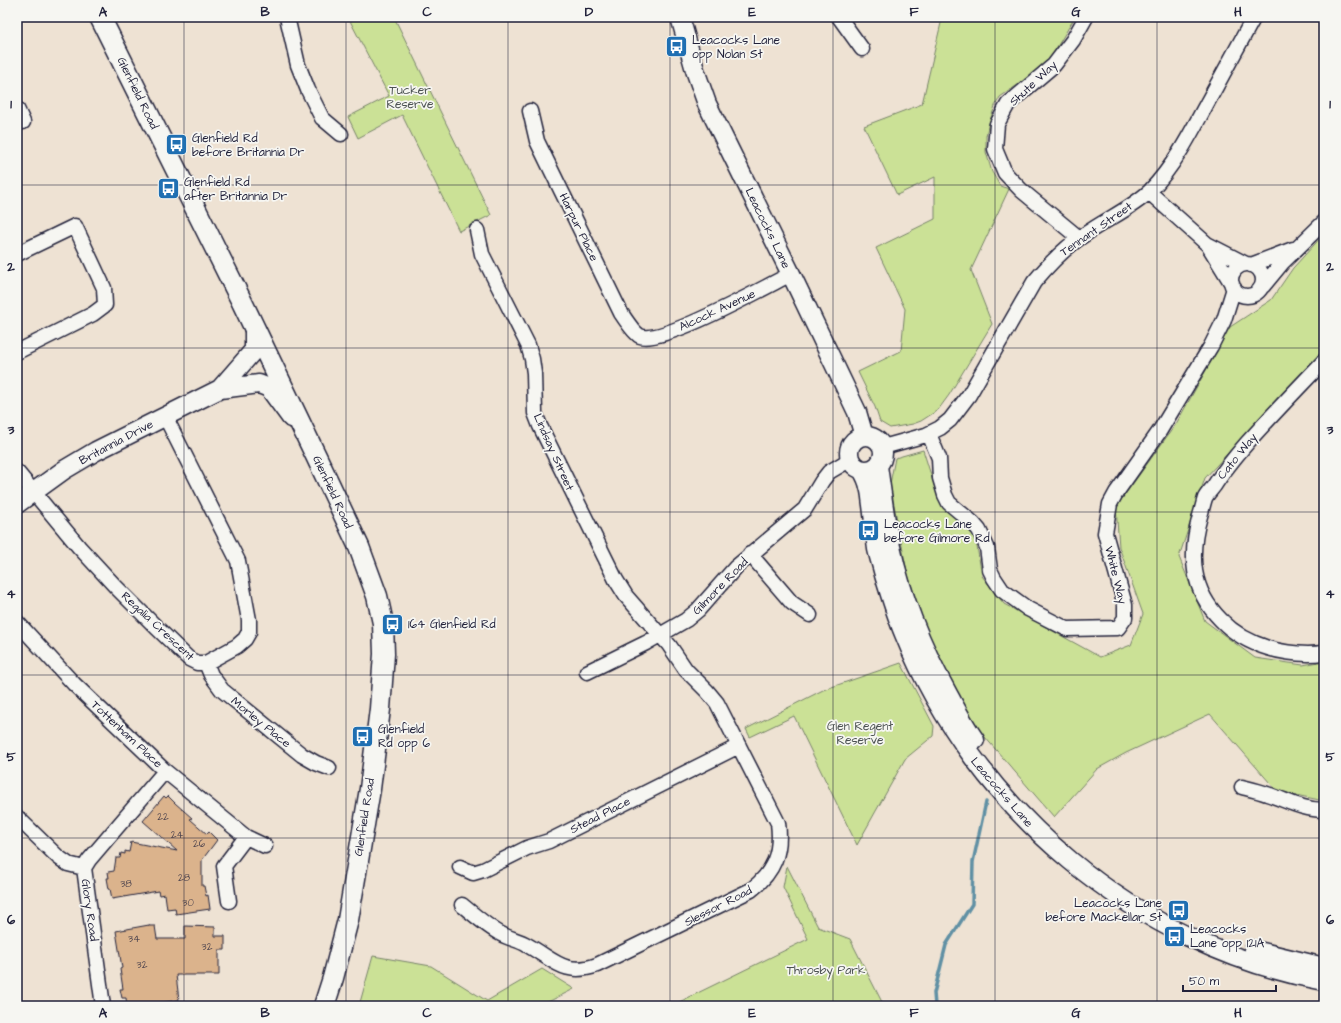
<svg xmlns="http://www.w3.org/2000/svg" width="1341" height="1023" font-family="'Architects Daughter',sans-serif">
<rect width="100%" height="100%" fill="#eee2d3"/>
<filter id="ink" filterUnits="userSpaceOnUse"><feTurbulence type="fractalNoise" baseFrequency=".025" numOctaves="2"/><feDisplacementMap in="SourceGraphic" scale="8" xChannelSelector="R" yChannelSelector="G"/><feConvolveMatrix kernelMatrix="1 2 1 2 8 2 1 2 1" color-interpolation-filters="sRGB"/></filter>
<g filter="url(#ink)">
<path fill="#cbe196" stroke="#768268" d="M348,17H394L491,215L459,231L402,115L358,138L348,117L389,96Z
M937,17H1075L1048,62L1038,71L1000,97L995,106L988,126L986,136V152L992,172L1000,186L1009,189L971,270L992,324L949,395L938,410L921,421L913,424L890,428L880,422L875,407L858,372L901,351L905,309L876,248L935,219V177L897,195L864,126L922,104L941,23Z
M1324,234V351L1307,367L1205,478L1179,557L1205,621L1255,658L1303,665L1324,661V801L1277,791L1210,714L1126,753L1097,769L1054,817L971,721L931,645L907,572L890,484L895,458L923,450L939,500L975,535L982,576L1004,604L1100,657L1131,645L1143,614L1119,547L1116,507L1176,424L1230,327L1271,300L1293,268Z
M901,663L934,726L933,736L905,759L857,845L794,716L750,737L746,729L823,690Z
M787,866L818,927L850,939L884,1006H671L808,939L783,887Z
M373,956L431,966L487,1001L542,969L574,989L540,1006H359Z"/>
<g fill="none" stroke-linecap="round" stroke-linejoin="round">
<path stroke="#6190a4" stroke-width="3.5" d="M935,1006L934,993L946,945L972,904L973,862L986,802"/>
</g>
<path fill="#dbb38c" stroke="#22223b" d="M164,796L166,798L168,796L175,803L192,818L190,819L207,834L209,832L217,840L202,860V886H204L206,896L208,895L210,909L176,914L175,908L167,909L165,894L159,895L158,891L112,899L110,889H109L107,878H109L108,872L114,871L116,858H120L121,853L125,854V851L129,852L131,842L177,851L143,821Z
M149,925V926H155L157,939H185V926L215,927V936H225V950H219V975H176L179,1000L142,1006H127L126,998H122L120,989H123L120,969L122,968L116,931Z"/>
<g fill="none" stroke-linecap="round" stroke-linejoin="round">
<defs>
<path id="minor" d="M287,17L298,65L308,90L322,118L341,134
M839,17L862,49
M17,109L23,122
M530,111L537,141L621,313C625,319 634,333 640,336C662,345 767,286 791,274
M1149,192L1207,244L1246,264
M1079,238L1021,190L1005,173L995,149L997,124L1008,104L1054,65L1073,40L1086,17
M1208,245L1232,284
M17,254L75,226L104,288L105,305L93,314L17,352
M1231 280a16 16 0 1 1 32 0a16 16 0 1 1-32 0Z
M1251,265L1293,249
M1263,286L1282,263L1324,222
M1324,361C1298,388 1272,415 1247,443C1235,457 1224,470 1214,486C1211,490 1207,494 1205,498C1203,504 1202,510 1200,516C1189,555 1191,590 1221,620C1247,647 1287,657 1324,653
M929,434L939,458L940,478L945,495L949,503L973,523L979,530L987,547L990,570L994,578L1002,590L1028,609L1067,629L1118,628L1125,618V605L1105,533L1110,504L1116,493L1159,432L1211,346L1224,320L1234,288
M883,447L926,435L940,428L950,420L969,395L1034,282C1050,263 1066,246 1087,233C1107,219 1132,208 1150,191C1174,166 1190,135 1206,105C1222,76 1238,46 1254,17
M17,472L79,547L115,586L157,628L189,659L197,663H206L237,646L245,639L249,632V620L238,561L165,416
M750,554L792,603L810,615
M17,622L74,684L165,771L246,837L265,846
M206,663L211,675L222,690L302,755L316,763L329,768
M587,672L646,643L686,620L698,610L736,567L805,509L822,481L829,472L851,459
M1242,787C1250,789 1259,791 1267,794C1286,800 1303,810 1324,810
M17,817L58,857L68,864L84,868
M460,867L473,873L483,870L527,848L549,841L739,746
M229,901L224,866L246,837
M462,905C474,915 488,927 501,934C510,939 519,940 527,945C553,959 565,977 597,965L751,890C774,872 782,852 778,823L717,703L707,691L686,670L669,645L626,596L616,580L540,426L535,413L534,373L532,359L528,345L482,254L477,230
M103,1006L84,868L89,860L165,771"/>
<path id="tertiary" d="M680,17L695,70L707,104L791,274L857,412L864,436
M220,389L254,350V327
M849 453a17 17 0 1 1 34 0a17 17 0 1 1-34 0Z
M878,466C882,493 885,521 891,547C902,598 922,647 947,692C956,709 964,725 975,740
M862,470C865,475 868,481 869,487C871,493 871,499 872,505C874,520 875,535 877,549C879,558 882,566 884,575C890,595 896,615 904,634C975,810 1137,947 1324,981
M17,504L64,470L96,451L220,389L259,384L269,388L291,418
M1254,950L1324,967"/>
<path id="secondary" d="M100,17L241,300L316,456L359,547L377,596L383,623L384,654L380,709L370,789L348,920L333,978L324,1006"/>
</defs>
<use href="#minor" stroke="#22223b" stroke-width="17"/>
<use href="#tertiary" stroke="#22223b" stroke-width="21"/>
<use href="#secondary" stroke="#22223b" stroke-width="23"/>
<use href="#minor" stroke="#f6f6f2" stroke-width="14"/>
<use href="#tertiary" stroke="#f6f6f2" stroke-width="18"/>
<use href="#secondary" stroke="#f6f6f2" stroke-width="20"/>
</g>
</g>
<path fill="none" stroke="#22223b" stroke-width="1" stroke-opacity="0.55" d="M184,17V1006M346,17V1006M508,17V1006M670,17V1006M833,17V1006M995,17V1006M1157,17V1006M17,185H1324M17,348H1324M17,512H1324M17,675H1324M17,838H1324"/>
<defs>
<symbol id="bus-square" viewBox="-11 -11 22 22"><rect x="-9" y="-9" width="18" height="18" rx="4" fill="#1f6fb2" stroke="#f6f6f2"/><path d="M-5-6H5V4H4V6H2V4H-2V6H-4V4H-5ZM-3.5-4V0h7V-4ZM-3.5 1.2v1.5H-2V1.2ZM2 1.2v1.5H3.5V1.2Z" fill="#fff"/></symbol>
</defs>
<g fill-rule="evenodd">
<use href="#bus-square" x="664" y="34" width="25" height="25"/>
<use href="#bus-square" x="164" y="132" width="25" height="25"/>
<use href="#bus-square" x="156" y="176" width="25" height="25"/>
<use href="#bus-square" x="856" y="518" width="25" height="25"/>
<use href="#bus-square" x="380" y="612" width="25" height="25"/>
<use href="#bus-square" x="350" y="724" width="25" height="25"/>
<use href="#bus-square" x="1166" y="898" width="25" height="25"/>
<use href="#bus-square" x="1162" y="924" width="25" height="25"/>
</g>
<g text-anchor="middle" stroke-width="3.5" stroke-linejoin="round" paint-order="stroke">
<g font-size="10" fill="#50464f">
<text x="163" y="820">22</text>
<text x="177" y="838">24</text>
<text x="199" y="847">26</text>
<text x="184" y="881">28</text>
<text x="126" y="887">38</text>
<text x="188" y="906">30</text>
<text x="134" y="942">34</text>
<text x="207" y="950">32</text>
<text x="142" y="968">32</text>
</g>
<g font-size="12" fill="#22223b" stroke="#f6f6f2" text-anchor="start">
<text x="692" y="44">Leacocks Lane<tspan x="692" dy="14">opp Nolan St</tspan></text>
<text x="192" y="142">Glenfield Rd<tspan x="192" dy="14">before Britannia Dr</tspan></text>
<text x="184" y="186">Glenfield Rd<tspan x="184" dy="14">after Britannia Dr</tspan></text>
<text x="884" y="528">Leacocks Lane<tspan x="884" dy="14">before Gilmore Rd</tspan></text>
<text x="408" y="628">164 Glenfield Rd</text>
<text x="378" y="733">Glenfield<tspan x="378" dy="14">Rd opp 6</tspan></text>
<text x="1162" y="907" text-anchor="end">Leacocks Lane<tspan x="1162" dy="14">before Mackellar St</tspan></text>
<text x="1190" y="933">Leacocks<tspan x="1190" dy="14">Lane opp 121A</tspan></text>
</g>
<g font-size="12" fill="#22223b" stroke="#f6f6f2">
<text transform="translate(1033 83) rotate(-43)" y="4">Shute Way</text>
<text transform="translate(138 93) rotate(64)" y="4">Glenfield Road</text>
<text transform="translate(579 227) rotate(64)" y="4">Harpur Place</text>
<text transform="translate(768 228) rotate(64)" y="4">Leacocks Lane</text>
<text transform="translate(1096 229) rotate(-35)" y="4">Tennant Street</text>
<text transform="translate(717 310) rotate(-25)" y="4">Alcock Avenue</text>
<text transform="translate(116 442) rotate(-28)" y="4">Britannia Drive</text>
<text transform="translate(554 452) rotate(66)" y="4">Lindsay Street</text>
<text transform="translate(1237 456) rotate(-51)" y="4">Cato Way</text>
<text transform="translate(333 492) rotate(65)" y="4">Glenfield Road</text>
<text transform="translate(1116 575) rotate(76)" y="4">White Way</text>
<text transform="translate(720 586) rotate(-46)" y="4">Gilmore Road</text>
<text transform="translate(158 626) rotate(43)" y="4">Regalia Crescent</text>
<text transform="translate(261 722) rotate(39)" y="4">Morley Place</text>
<text transform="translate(127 734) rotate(43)" y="4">Tottenham Place</text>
<text transform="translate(1002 792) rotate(49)" y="4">Leacocks Lane</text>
<text transform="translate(600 815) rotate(-27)" y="4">Stead Place</text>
<text transform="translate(364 817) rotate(-81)" y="4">Glenfield Road</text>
<text transform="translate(718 906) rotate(-27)" y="4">Slessor Road</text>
<text transform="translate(90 910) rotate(82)" y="4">Glory Road</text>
</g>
<g font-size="12" fill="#4c5252" stroke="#f6f6f2">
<text x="410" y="94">Tucker<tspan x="410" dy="14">Reserve</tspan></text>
<text x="860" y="730">Glen Regent<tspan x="860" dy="14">Reserve</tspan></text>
<text x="826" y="974">Throsby Park</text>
</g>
</g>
<rect width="1341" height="1023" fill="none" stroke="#f6f6f2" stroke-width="44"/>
<path d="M1183 985v6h93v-6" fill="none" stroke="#22223b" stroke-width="2"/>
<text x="1189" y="985" font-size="12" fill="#22223b" stroke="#f6f6f2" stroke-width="3" paint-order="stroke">50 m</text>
<rect x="22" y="22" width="1297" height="979" fill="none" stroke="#22223b" stroke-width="1.5"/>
<g font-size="13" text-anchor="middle" font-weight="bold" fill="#22223b">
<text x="103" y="16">A</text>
<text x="265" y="16">B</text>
<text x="427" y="16">C</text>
<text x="589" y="16">D</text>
<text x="752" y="16">E</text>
<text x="914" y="16">F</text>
<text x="1076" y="16">G</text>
<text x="1238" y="16">H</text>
<text x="11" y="108">1</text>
<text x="1330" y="108">1</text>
<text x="11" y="271">2</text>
<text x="1330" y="271">2</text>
<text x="11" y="434">3</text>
<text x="1330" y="434">3</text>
<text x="11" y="598">4</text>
<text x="1330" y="598">4</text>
<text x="11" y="761">5</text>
<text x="1330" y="761">5</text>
<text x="11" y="924">6</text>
<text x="1330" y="924">6</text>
<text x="103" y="1017">A</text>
<text x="265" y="1017">B</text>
<text x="427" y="1017">C</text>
<text x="589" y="1017">D</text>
<text x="752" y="1017">E</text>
<text x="914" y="1017">F</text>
<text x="1076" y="1017">G</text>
<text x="1238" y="1017">H</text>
</g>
</svg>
